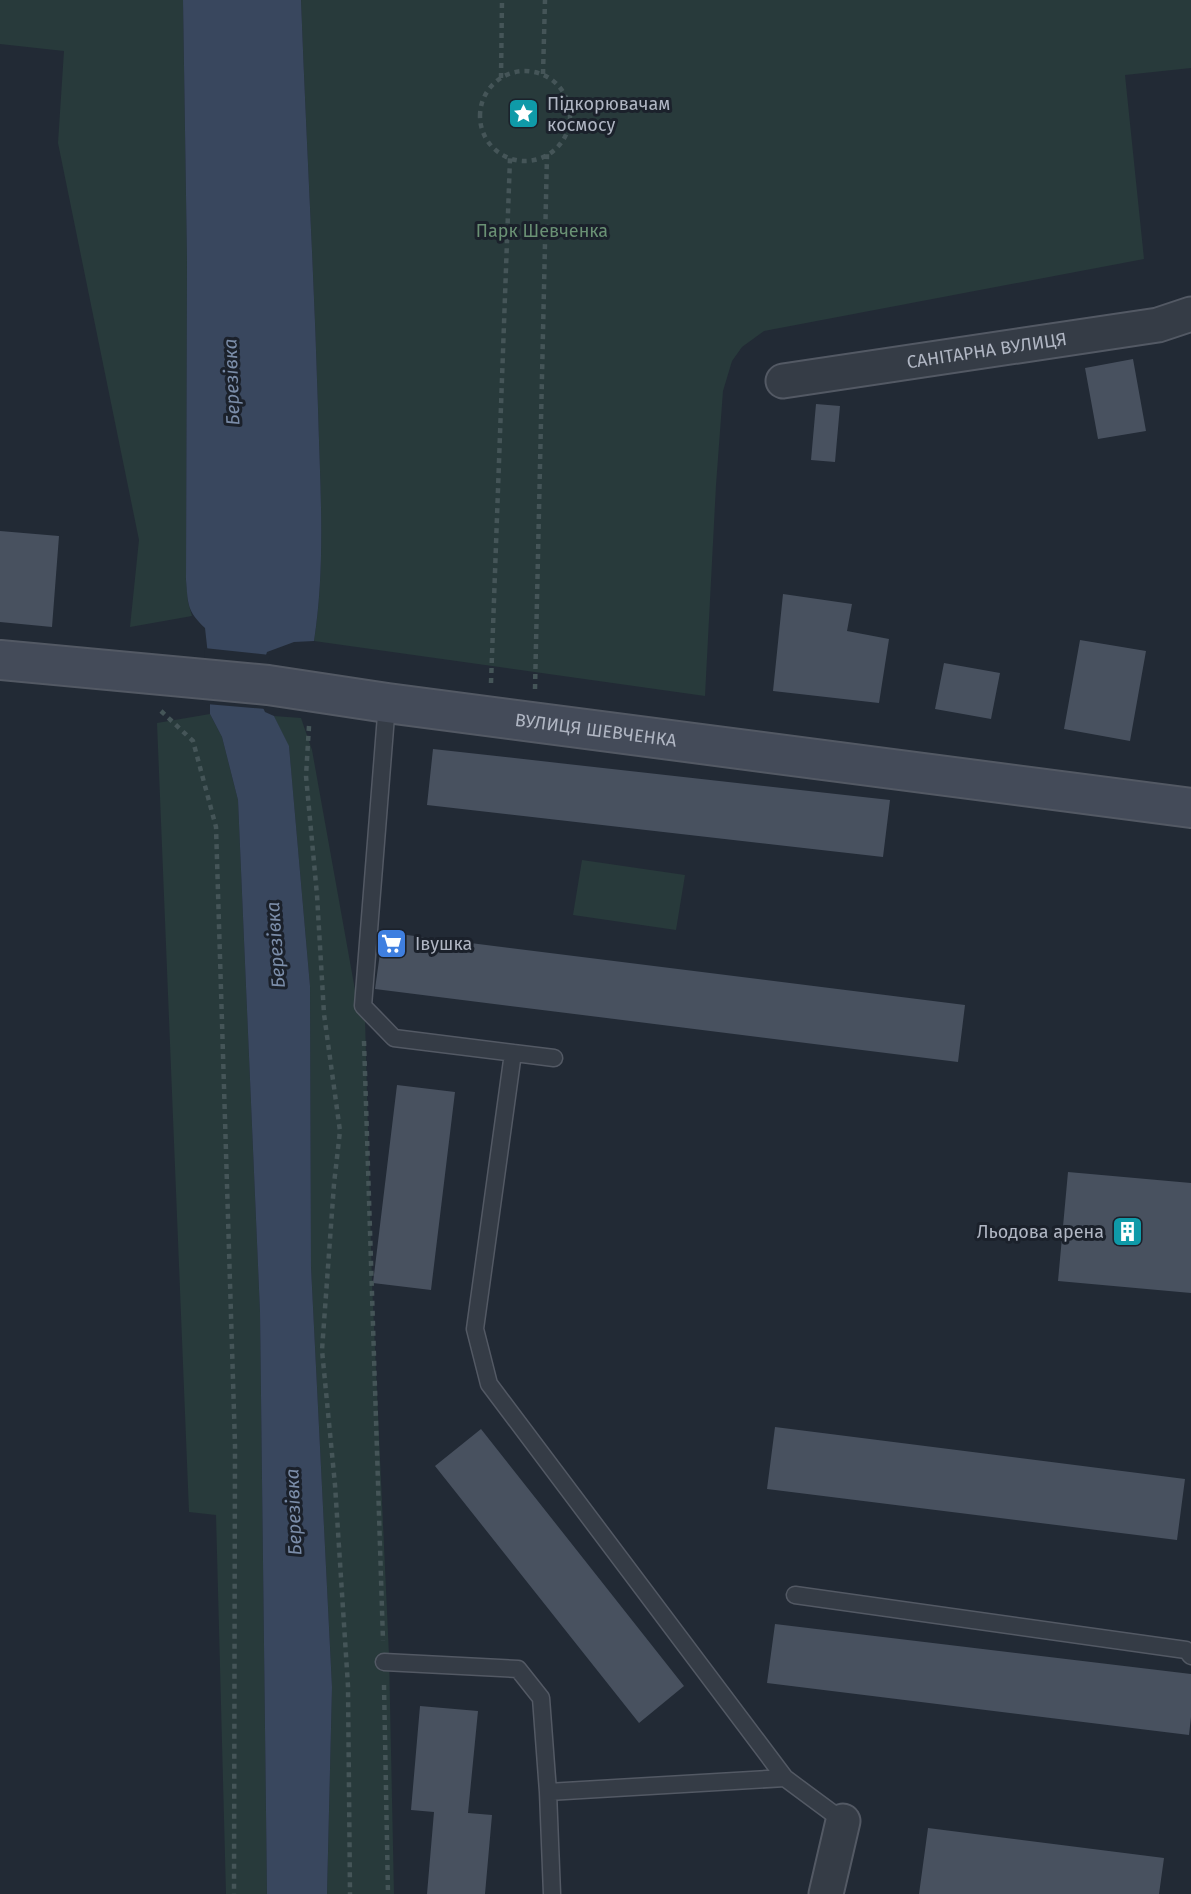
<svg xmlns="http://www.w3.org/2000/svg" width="1191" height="1894" font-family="'Fira Sans',sans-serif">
<rect width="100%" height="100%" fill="#222a35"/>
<path fill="#283a3b" d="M0,0H183L187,260L186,580L188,602L192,616L130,627L139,540L58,143L64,51L0,44Z
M301,0H1191V68L1125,75L1144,259L764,331L742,347L732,361L723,391L716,485L705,696L314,641C326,564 320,486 318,408C314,272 306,136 301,0Z
M210,714L222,737L238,800L260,1312L267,1894H226L216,1515L189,1512L157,723Z
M274,716L301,718L312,750L357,1001L365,1018L372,1283L389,1655L394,1894H327L332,1687L311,1267L310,986L289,747Z
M582,860L685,875L676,930L573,915Z"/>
<path fill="#39475e" d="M183,0H301C306,136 314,272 318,408C320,486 326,564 314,641L294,642L267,652C260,673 254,690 265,712L274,716L289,746L310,986L311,1267L332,1687L327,1894H267L260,1312L238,800L222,737L210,714V673L205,628C187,611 188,604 186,580L187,260Z"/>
<path fill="#222a35" d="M204,648L270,655L264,675L263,699L266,709L206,704V673Z"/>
<path fill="#48515f" d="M1133,359L1146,431L1098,439L1085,368Z
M816,404L840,406L835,462L811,460Z
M0,531L59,536L52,627L0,622Z
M783,594L852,604L847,631L889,639L879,703L773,691Z
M1080,640L1146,651L1130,741L1064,729Z
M944,663L1000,673L991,719L935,709Z
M433,749L890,800L883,857L427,805Z
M383,932L965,1005L958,1062L375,989Z
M397,1085L455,1092L431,1290L373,1283Z
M1068,1172L1191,1183V1293L1058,1281Z
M775,1427L1185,1479L1177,1540L767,1489Z
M481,1429L684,1686L639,1723L435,1466Z
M775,1624L1191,1674V1717L1189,1735L767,1683Z
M420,1706L478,1711L468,1813L492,1815L485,1894H427L434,1812L411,1810Z
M928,1828L1164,1858L1159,1894H919Z"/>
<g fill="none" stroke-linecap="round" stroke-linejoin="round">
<defs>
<path id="service" d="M387,703L363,1006L394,1038L554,1058
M513,1053L475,1329L489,1384L785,1778
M795,1595L1186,1650L1191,1656
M384,1662L518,1669L541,1698L548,1792L552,1894
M548,1792L785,1778L843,1821"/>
<g id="minor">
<path id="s1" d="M783,381L1158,325L1191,314"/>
<path d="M826,1894L843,1821"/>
</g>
<g id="secondary">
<path id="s2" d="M0,660L268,685L387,703L1191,808"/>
</g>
</defs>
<use href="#service" stroke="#535964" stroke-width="19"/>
<use href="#minor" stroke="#535964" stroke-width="37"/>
<use href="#secondary" stroke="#535964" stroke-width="42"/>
<path stroke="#455558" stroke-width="4.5" stroke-dasharray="5 5" stroke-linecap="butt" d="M480 116a45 45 0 1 1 90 0a45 45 0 1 1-90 0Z
M543,74L545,0
M501,78L502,0
M491,683L510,158
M535,689L547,154
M161,711L193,741L216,827L235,1445L234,1894
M309,726L306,776L317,895L324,1014L340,1131L334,1184L322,1350L335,1485L348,1686L350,1894
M364,1041L383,1641
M384,1685L388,1894"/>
<use href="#service" stroke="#353c46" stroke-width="16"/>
<use href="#minor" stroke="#353c46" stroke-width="33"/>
<use href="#secondary" stroke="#444b59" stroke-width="38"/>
</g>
<defs>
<symbol id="sight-square" viewBox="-11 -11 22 22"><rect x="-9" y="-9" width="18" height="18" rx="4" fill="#0f9aa8" stroke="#1b212b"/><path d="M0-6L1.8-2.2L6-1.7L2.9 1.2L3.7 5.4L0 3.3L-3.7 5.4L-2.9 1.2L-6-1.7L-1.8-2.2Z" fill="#fff"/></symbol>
<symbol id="supermarket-square" viewBox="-11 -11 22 22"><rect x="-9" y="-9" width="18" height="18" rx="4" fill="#3f7fe0" stroke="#1b212b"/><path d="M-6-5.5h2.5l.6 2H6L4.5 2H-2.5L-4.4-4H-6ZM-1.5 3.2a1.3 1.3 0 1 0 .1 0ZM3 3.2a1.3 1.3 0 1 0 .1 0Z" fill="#fff"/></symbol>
<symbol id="building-square" viewBox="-11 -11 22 22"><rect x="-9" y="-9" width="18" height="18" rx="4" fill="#0f9aa8" stroke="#1b212b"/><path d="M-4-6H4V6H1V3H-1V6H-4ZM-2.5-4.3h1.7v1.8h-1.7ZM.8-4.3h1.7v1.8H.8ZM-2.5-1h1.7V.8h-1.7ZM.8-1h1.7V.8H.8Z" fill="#fff"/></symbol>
</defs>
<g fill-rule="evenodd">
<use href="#sight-square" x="506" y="96" width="35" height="35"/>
<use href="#supermarket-square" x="374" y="926" width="35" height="35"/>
<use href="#building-square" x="1110" y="1214" width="35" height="35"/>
</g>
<g text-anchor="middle" stroke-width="6" stroke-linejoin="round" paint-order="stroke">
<g font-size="18" fill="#b0b6c3" stroke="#1b212b" text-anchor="start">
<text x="547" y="110">Підкорювачам<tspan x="547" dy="21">космосу</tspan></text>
<text x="415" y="950">Івушка</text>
<text x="1104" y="1238" text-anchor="end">Льодова арена</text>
</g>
<g font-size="18" fill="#6a9174" stroke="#1b212b">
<text x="542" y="237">Парк Шевченка</text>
</g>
<g font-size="18" fill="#b0b6c3" stroke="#1b212b">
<text dy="6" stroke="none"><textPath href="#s1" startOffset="206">САНІТАРНА ВУЛИЦЯ</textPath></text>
<text dy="6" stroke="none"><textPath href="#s2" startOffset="600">ВУЛИЦЯ ШЕВЧЕНКА</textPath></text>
</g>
<g font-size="19" font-style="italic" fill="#7b8da9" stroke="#1b212b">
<text transform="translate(231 382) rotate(-92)" y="7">Березівка</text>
<text transform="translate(275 945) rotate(-94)" y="7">Березівка</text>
<text transform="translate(293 1512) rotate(-92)" y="7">Березівка</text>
</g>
</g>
</svg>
